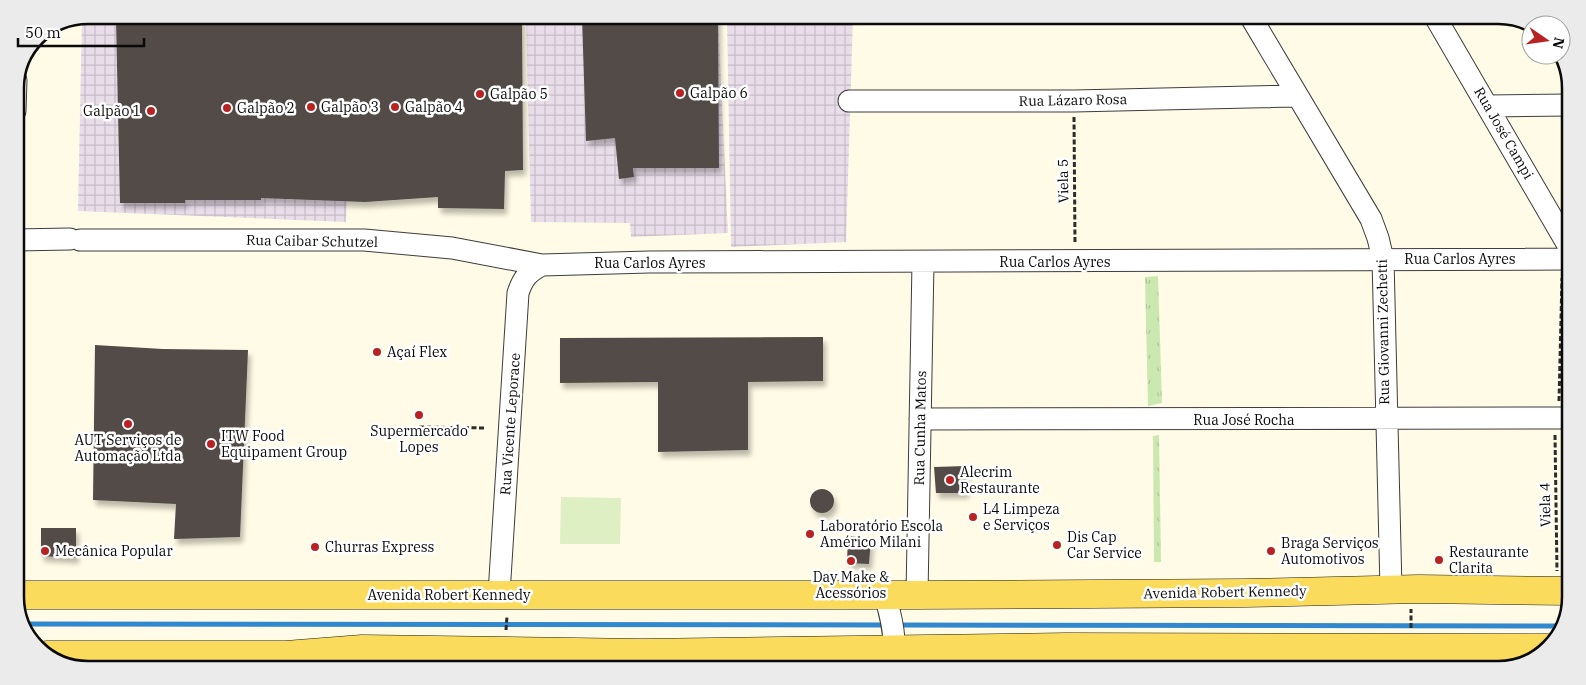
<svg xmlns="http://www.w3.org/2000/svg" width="1586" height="685" font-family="'IBM Plex Serif',serif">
<defs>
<pattern id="industrial-grid" width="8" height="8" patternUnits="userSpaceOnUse" patternTransform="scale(1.25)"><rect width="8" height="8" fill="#e9dde9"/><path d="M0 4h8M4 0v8" fill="none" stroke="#c6bcc6"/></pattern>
<pattern id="park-tufts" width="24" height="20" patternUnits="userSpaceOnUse" patternTransform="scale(1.25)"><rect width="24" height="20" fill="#cbe8b1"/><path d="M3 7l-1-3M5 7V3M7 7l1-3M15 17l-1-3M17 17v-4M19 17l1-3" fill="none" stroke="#adc697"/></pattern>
<filter id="shadow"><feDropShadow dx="3" dy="5.5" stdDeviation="2.5" flood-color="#0004"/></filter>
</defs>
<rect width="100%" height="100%" fill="#fffbe6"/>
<path fill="url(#industrial-grid)" d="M88,15L352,16L346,222L78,211L82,17Z
M526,17H718L728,233L631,237L630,223L531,222Z
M727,17L853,18L846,242L731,247Z"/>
<path fill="url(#park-tufts)" d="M1158,276L1162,403L1148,406L1145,277Z
M1159,435L1161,562H1154L1153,436Z
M405,662L477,666H404Z
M863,662V668L578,667Z"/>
<path fill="#deefc3" d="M561,497L621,498L620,544H560Z"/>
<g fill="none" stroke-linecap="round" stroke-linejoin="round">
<path stroke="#3288ce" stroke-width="5" d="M23,624L888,625
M896,625L1564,626"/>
</g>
<path fill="#524b46" filter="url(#shadow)" d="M192,15L423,16V18L522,17L523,170L505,171L504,209L438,208V197L365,202L261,198V200H185V203H120L116,19L192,20Z
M582,17H718L719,168H633L634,177L619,179L615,138L586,141Z
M823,337V381L748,382V450L658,452V382L560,383V338Z
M95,345L163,349L248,350L240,537L174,539L176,504L93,500Z
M966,466V493H936L934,467Z
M810 501a12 12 0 1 1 24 0a12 12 0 1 1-24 0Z
M41,528H76V558L41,556Z
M848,536L871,538L869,564L847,563Z"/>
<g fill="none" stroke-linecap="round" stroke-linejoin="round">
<defs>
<path id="minor" d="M1252,19L1371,219L1378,238L1383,259L1391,589
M1437,20L1569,247
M849,101H1074L1297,96
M1489,106L1571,105
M15,111L16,80
M15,240L70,239
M80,240H364L452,248L542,265L649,262L1569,259
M920,419L1568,418
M884,593C891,615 899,645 890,668
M499,594L518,293C523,278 528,272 542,265
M917,595L923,262
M1009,649L1052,668
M951,668L989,650"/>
<path id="major" d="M15,595H917L1245,593L1419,589L1566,591
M47,655H286L362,649L642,653L1066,647L1547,648"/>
</defs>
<use href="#minor" stroke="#3d3d3d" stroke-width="23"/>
<use href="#major" stroke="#1b1b1b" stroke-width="29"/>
<path stroke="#2c2c2c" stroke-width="3" stroke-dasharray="5 2.5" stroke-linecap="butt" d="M1074,117L1075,244
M1559,401L1562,278
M419,427L486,428
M1555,435L1557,571
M1411,628V609
M506,630L507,616"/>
<use href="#minor" stroke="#fff" stroke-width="21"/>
<use href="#major" stroke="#fadb5b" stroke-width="28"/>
</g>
<g fill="#b92222" stroke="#fff" stroke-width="2">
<circle cx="680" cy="93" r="5"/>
<circle cx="480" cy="94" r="5"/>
<circle cx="311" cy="107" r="5"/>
<circle cx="395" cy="107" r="5"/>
<circle cx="227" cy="108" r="5"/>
<circle cx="151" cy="111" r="5"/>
<circle cx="377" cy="352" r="5"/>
<circle cx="419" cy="415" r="5"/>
<circle cx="128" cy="424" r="5"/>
<circle cx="211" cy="444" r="5"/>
<circle cx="950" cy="480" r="5"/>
<circle cx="973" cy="517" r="5"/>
<circle cx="810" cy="534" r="5"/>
<circle cx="1057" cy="545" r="5"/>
<circle cx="315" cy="547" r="5"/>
<circle cx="45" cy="551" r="5"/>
<circle cx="1271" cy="551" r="5"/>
<circle cx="1439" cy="560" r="5"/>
<circle cx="851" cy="561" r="5"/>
</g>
<g text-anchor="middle" stroke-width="5" stroke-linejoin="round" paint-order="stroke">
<g font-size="14" fill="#0a0a0a" stroke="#fff" text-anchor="start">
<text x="690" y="98">Galpão 6</text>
<text x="490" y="99">Galpão 5</text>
<text x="321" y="112">Galpão 3</text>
<text x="405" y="112">Galpão 4</text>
<text x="237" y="113">Galpão 2</text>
<text x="141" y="116" text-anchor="end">Galpão 1</text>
<text x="387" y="357">Açaí Flex</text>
<text x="419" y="436" text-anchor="middle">Supermercado<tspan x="419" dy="16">Lopes</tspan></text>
<text x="221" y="441">ITW Food<tspan x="221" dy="16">Equipament Group</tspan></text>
<text x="128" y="445" text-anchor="middle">AUT Serviços de<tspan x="128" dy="16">Automação Ltda</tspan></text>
<text x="960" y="477">Alecrim<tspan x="960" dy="16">Restaurante</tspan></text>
<text x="983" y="514">L4 Limpeza<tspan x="983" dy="16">e Serviços</tspan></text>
<text x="820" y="531">Laboratório Escola<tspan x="820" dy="16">Américo Milani</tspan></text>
<text x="1067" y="542">Dis Cap<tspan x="1067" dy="16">Car Service</tspan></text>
<text x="1281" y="548">Braga Serviços<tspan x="1281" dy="16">Automotivos</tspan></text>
<text x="325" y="552">Churras Express</text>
<text x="55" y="556">Mecânica Popular</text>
<text x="1449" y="557">Restaurante<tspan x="1449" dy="16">Clarita</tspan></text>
<text x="851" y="582" text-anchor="middle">Day Make &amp;<tspan x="851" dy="16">Acessórios</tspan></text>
</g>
<g font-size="14" fill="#0a0a0a" stroke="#fff">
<text transform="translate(1073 100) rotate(-1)" y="5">Rua Lázaro Rosa</text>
<text transform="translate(1504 133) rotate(60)" y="5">Rua José Campi</text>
<text transform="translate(1063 181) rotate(-91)" y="5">Viela 5</text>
<text transform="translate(312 241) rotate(1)" y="5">Rua Caibar Schutzel</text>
<text x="1460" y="264">Rua Carlos Ayres</text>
<text x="1055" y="267">Rua Carlos Ayres</text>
<text x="650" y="268">Rua Carlos Ayres</text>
<text transform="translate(1383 332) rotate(-91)" y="5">Rua Giovanni Zechetti</text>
<text x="1244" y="425">Rua José Rocha</text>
<text transform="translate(510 424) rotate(-86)" y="5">Rua Vicente Leporace</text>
<text transform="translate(920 428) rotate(-89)" y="5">Rua Cunha Matos</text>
<text transform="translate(1545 505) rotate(-91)" y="5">Viela 4</text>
<text transform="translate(1225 592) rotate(-1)" y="5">Avenida Robert Kennedy</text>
<text x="449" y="600">Avenida Robert Kennedy</text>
</g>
</g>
<path d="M0 0H1586V685H0ZM88 24H1498A64 64 0 0 1 1562 88V597A64 64 0 0 1 1498 661H88A64 64 0 0 1 24 597V88A64 64 0 0 1 88 24Z" fill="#ebebeb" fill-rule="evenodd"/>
<path fill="none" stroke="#0a0a0a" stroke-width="2.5" d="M88 24H1498A64 64 0 0 1 1562 88V597A64 64 0 0 1 1498 661H88A64 64 0 0 1 24 597V88A64 64 0 0 1 88 24Z"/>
<g transform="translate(1546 40) rotate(103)"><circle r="24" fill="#ffffff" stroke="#9d9d9d"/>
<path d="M0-4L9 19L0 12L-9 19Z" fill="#b92222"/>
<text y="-8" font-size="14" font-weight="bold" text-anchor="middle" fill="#0a0a0a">N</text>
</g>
<path d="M18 38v8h126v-8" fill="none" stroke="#0a0a0a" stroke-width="2.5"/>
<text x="25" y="38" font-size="15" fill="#0a0a0a" stroke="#ffffff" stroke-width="4" paint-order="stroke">50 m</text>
</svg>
